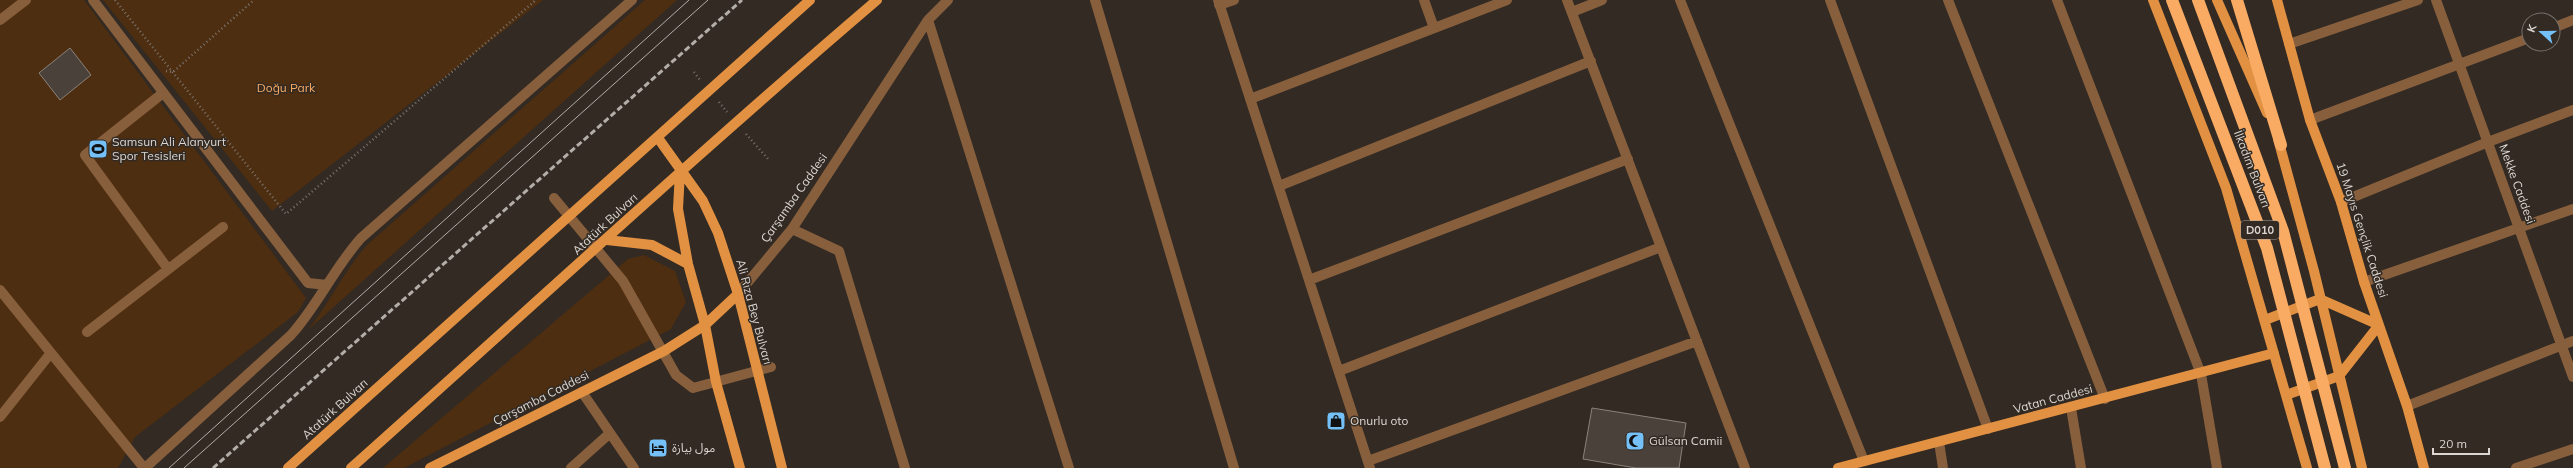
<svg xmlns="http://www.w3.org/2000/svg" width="2573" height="468" font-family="Mulish,'Noto Sans Arabic',sans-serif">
<rect width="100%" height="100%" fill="#322a23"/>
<path fill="#4e2e10" d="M0,0H84L306,298L298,312L135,437L118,468H0Z
M103,0H543L272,211Z
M645,0H677L308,330C330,302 344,271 367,245Z
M644,255L675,271L686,302L671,329L404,468H383L628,259Z"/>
<path fill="#49413a" stroke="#8c827a" d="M70,48L91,75L60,100L39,73Z
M1592,408L1686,423L1679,468H1636L1583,459Z"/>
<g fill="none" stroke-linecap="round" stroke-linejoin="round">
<path stroke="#7b746e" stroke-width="2.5" stroke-dasharray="1 3" stroke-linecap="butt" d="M115,0L286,214L536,0
M166,71L173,72L254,0
M694,72L700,80
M719,102L727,112
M746,134L769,160"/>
<path stroke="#875f3d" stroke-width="10" d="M93,0L308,283L327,285
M1095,0L1234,468
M1218,0L1370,468
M1424,0L1434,28
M1567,0L1745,468
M1680,0L1864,461
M1830,0L1988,429
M1948,0L2105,399
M2057,0L2201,374L2217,468
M2436,0L2573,377
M1219,5L1234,0
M1572,12L1602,0
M0,20L26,0
M928,20L1069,468
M2553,28L2573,20
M2289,44L2418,0
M163,93L85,155L168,269
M1250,99L1507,0
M2310,120L2529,38
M1279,186L1591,61
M554,198L623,281L676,375L693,388L771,367
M2341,202L2488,142L2573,110
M792,229L839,251L905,468
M1309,280L1628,159
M2364,282L2573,209
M0,290L144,468
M738,294L792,229L928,20L948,0
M87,332L223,227
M1339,371L1661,247
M582,392L634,468
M2407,406L2573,341
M2071,408L2081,468
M0,417L50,354
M1939,442L1943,468
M1368,461L1697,341
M145,468L291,335C318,305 334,268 361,238L632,0
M571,468L609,434
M2516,468L2573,449"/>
<path stroke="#e29142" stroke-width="10" d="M2153,0L2226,188L2307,468
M2217,0L2267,113
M2277,0L2310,120L2341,202L2364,282L2407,406L2424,468
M658,138L703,201L718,233L738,294L782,468
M2278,139L2314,271L2362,468
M680,171L678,209L688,264L705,325L716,382L740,468
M607,240L652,245L688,264
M2265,320L2320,299L2379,325L2339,376L2286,395
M288,468L810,0
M351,468C526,312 699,152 877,0
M430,468L664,351L705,325L738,294
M1838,468L2274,353"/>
<path stroke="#f9aa63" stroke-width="12" d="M2237,0L2281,145"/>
<path stroke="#b3aea8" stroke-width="1" d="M169,468L689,0
M184,468L708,0"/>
<path stroke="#b3aea8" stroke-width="3" stroke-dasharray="6 3" stroke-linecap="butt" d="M213,468L742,0"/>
<path stroke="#f9aa63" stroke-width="12" d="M2172,0L2267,248L2325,468
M2198,0L2283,231L2345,468"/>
</g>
<defs>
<symbol id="stadium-square" viewBox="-11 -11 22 22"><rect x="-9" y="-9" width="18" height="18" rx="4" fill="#75c0f6" stroke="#322a23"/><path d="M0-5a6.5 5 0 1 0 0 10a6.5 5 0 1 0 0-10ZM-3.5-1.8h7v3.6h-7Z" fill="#111"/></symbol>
<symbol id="shop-square" viewBox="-11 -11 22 22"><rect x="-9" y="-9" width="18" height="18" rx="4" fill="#75c0f6" stroke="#322a23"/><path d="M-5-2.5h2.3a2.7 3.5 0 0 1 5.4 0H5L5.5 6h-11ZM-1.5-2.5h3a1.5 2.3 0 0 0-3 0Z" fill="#111"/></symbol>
<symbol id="mosque-square" viewBox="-11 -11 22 22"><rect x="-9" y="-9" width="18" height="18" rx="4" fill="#75c0f6" stroke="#322a23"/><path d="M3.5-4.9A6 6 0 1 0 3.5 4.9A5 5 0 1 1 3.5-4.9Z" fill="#111"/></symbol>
<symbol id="hotel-square" viewBox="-11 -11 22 22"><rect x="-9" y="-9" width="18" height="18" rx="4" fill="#75c0f6" stroke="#322a23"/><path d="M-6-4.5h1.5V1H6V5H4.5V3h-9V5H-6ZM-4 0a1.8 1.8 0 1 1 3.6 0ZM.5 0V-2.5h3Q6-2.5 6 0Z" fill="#111"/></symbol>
</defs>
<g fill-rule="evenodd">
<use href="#stadium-square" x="87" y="138" width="22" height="22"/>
<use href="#shop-square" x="1325" y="410" width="22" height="22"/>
<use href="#mosque-square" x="1624" y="430" width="22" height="22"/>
<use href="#hotel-square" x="647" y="437" width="22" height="22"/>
</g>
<g text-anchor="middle" stroke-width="3" stroke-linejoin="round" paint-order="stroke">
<rect fill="#322a23" stroke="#a8a29d" stroke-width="1" x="2241" y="221" width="38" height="18" rx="3"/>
<g font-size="11" font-weight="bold" fill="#dbd6d1">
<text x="2260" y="234">D010</text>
</g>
<g font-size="12" fill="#fbab63" stroke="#322a23">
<text x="286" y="92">Doğu Park</text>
</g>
<g font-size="12" fill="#dbd6d1" stroke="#322a23" text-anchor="start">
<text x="112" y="146">Samsun Ali Alanyurt<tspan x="112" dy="14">Spor Tesisleri</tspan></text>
<text x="1350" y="425">Onurlu oto</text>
<text x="1649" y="445">Gülsan Camii</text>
<text x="672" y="452">مول بيازة</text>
</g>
<g font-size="12" fill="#dbd6d1" stroke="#322a23">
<text transform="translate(2252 169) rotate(69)" y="4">İlkadım Bulvarı</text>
<text transform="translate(2517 184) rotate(70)" y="4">Mekke Caddesi</text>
<text transform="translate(794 198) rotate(-55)" y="4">Çarşamba Caddesi</text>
<text transform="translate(605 224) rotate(-43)" y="4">Atatürk Bulvarı</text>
<text transform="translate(2362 230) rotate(72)" y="4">19 Mayıs Gençlik Caddesi</text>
<text transform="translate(754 312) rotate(75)" y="4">Ali Rıza Bey Bulvarı</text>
<text transform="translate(541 398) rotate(-27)" y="4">Çarşamba Caddesi</text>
<text transform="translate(2053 399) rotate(-15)" y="4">Vatan Caddesi</text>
<text transform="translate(335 409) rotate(-42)" y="4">Atatürk Bulvarı</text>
</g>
</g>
<g transform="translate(2541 32) rotate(291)"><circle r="19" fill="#322a23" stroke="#766f69"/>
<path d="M0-3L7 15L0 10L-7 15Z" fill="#75c0f6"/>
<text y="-6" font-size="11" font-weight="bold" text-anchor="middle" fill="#dbd6d1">K</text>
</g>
<path d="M2433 448v6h56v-6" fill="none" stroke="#dbd6d1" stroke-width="2"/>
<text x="2439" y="448" font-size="12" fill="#dbd6d1" stroke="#322a23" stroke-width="3" paint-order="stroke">20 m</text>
</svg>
